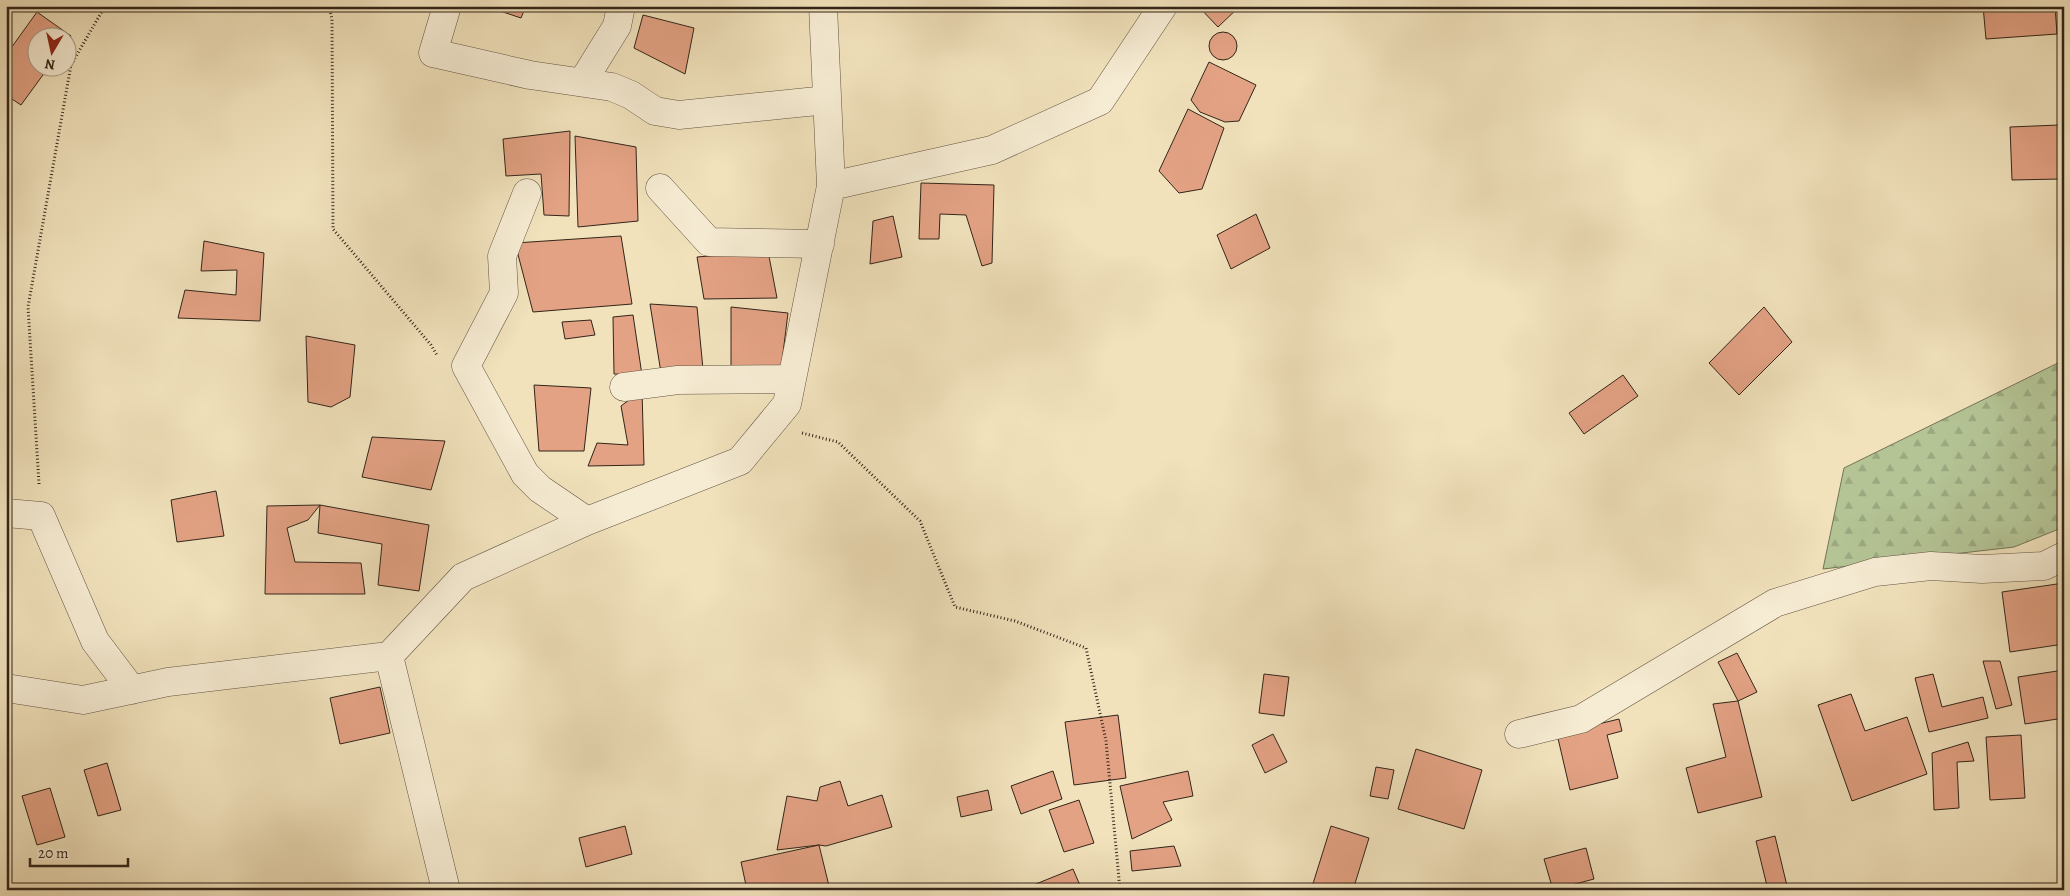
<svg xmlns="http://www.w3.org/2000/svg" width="2070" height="896" font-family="Alegreya,serif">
<defs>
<pattern id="forest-firs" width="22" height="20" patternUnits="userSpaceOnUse" patternTransform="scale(1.25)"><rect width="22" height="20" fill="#b4c495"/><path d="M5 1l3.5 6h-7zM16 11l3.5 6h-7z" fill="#9ba880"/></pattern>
</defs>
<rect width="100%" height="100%" fill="#f1e2bc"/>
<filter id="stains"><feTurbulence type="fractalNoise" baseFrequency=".004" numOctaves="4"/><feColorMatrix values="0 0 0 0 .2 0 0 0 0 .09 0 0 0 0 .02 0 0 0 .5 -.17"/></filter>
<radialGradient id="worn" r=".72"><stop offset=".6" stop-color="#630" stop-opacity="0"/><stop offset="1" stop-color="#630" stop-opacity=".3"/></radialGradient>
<path fill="url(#forest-firs)" stroke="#737457" d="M2064,360V527L2014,547L1823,569L1844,468Z"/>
<path fill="#e3a284" stroke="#322519" d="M485,6H526L521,18Z
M1198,6H1240L1218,27Z
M1983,6H2055L2057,34L1986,39Z
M37,12L71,36L68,41V38H38V68H48L21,105L6,95V55Z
M643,15L694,28L685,74L634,48Z
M1209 46a14 14 0 1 1 28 0a14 14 0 1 1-28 0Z
M1209,62L1256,85L1239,121L1225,122L1200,112L1191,100Z
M1188,109L1224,128L1202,189L1179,193L1159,171Z
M2059,125L2061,179L2012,180L2010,127Z
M570,131L569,216L544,215L541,174L506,176L503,139Z
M575,136L636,147L638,221L578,227Z
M921,183L994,185L992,263L982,266L966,215L940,214L939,239H919Z
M1256,214L1270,248L1231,269L1217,235Z
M893,216L902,257L870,264L873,221Z
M621,236L632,304L533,312L515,243Z
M204,241L264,253L260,321L178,318L185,290L236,295L237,270L201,271Z
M768,251L777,298L704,299L697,257Z
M650,304L697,307L703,369L661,373Z
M731,307L788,313L781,369L731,374Z
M1764,307L1792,342L1739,395L1709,363Z
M633,315L642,375L614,374L613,317Z
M591,320L595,335L565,339L562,322Z
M306,336L355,345L350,397L331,407L308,402Z
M1623,375L1638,396L1584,434L1569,413Z
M534,385L591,388L584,451H539Z
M642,390L644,465L588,466L597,443L628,445L621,406Z
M372,437L445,441L431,490L362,477Z
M216,491L224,536L177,542L171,500Z
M320,505L429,525L419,591L378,585L382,544L318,533Z
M320,505L308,520L287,528L295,562L361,563L365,594H265L267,506Z
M2064,583V644L2010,652L2002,592Z
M1737,653L1757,692L1738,701L1718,662Z
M1983,661H2000L2012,705L1996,709Z
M2064,670V718L2025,724L2018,677Z
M1264,674L1289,677L1284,716L1259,713Z
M1933,674L1942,707L1983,697L1988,718L1929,732L1915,678Z
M380,687L390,733L340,744L330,698Z
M1851,694L1865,731L1907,717L1927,774L1852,801L1818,705Z
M1738,701L1762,797L1698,813L1686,768L1726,757L1713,704Z
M1118,715L1126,778L1074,785L1065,722Z
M1619,719L1622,731L1607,735L1618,778L1570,790L1557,734Z
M1273,734L1287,762L1265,773L1252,745Z
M2021,735L2025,798L1990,800L1986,737Z
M1968,742L1974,761L1957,762L1959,808L1934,810L1932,753Z
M1416,749L1482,770L1464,829L1398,809Z
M107,763L121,810L98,816L84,770Z
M1376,767L1394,770L1388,799L1370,796Z
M1053,771L1062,799L1021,814L1011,786Z
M1188,771L1193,796L1163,802L1172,820L1132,839L1120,786Z
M840,781L848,806L882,795L892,827L826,846L819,845L777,850L787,796L817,801L820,787Z
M50,788L65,837L37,845L22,796Z
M988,790L992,810L961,817L957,797Z
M1079,800L1094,843L1064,852L1049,810Z
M625,826L632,854L586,867L579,838Z
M1331,826L1369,838L1353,890H1311Z
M1775,836L1788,890H1768L1756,841Z
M819,845L830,890H747L741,862Z
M1174,846L1181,866L1132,871L1130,851Z
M1586,848L1594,879L1553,890L1544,859Z
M1073,869L1082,890H1021Z"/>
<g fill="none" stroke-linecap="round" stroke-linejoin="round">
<defs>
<path id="minor" d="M447,6L433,53L530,75L612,87L631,95L655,111L679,115L827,100
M823,6L831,186
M583,81L617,26L621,6
M660,188L709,242L820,244
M527,193L502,256L504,293L466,366L525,474L540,489L587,521
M624,387L678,380L792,379
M6,513L41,516L95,641L132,690
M389,656L446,890
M6,688L83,700L168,682L389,656L463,577L587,521L740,461L787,404L831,186L992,150L1100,101L1163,6
M1519,734L1581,719L1775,603L1875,572L1931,566L1982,569L2044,566L2064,556"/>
</defs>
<use href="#minor" stroke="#625442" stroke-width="29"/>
<path stroke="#322519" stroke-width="3" stroke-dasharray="1 2.5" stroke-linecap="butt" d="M329,6L332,19L333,229L431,345L437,355
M802,433L838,442L920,521L955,607L1015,621L1086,648L1106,741L1120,890
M39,484L28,307L71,65L105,6"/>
<use href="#minor" stroke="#f6ecd3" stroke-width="28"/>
</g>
<rect width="2070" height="896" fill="none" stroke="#f1e2bc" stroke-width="25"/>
<rect x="8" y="8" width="2055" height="881" fill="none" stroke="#322519" stroke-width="2.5"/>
<rect x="12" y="12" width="2045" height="871" fill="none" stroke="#322519"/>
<g transform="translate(52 52) rotate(189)"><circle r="24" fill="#f6ecd3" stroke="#a89c89"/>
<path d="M0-4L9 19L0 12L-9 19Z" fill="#8f2418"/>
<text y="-8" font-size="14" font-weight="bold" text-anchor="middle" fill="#322519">N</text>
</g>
<path d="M30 858v8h98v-8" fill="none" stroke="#322519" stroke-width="2.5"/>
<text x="38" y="858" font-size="15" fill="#322519" stroke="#f6ecd3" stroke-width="4" paint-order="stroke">20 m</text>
<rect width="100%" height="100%" filter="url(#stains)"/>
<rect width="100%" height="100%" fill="url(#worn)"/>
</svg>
